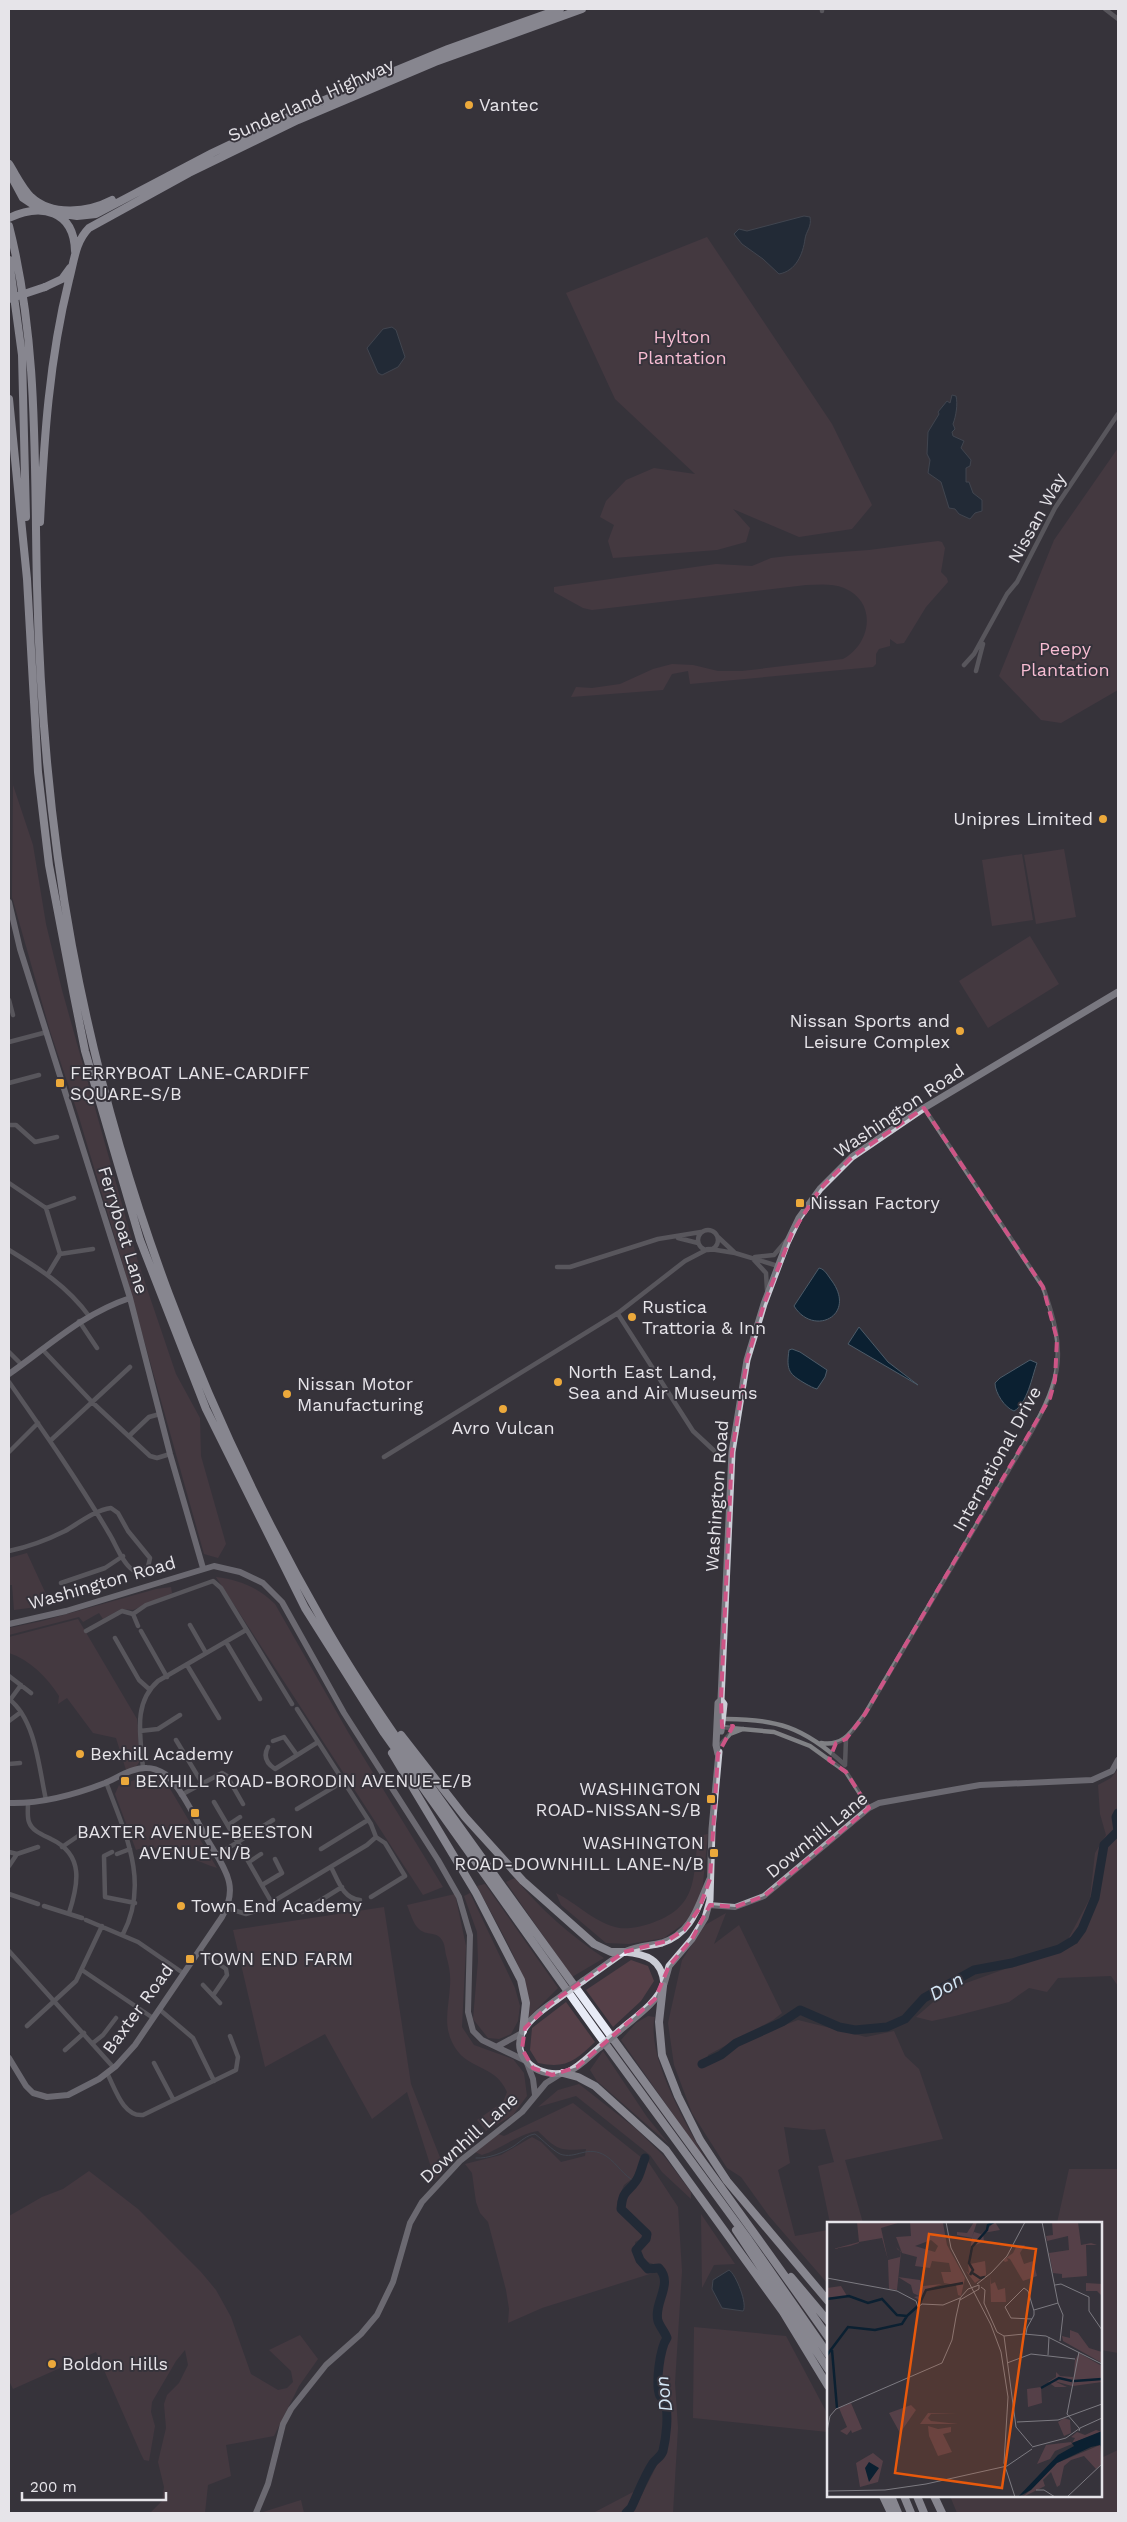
<svg xmlns="http://www.w3.org/2000/svg" width="1127" height="2522" font-family="'Work Sans',sans-serif">
<rect width="100%" height="100%" fill="#36333b"/>
<path fill="#554048" d="M707,237L832,424L872,505L852,529L799,537L733,509L750,528L746,542L717,550L613,558L608,541L614,525L600,517L606,501L626,480L654,468L695,474L615,399L566,293Z
M1118,448V690L1061,723L1041,720L999,676L1054,540Z
M938,541L942,542L945,548L941,572L947,578L948,582L926,607L904,643L897,644L890,639V646L879,649L876,654V664L873,667L690,684L688,671L672,674L663,690L571,697L576,687L592,688L620,684L653,669L672,664L693,665L718,671H742L843,659C871,644 878,602 844,588C832,583 818,585 806,585L592,610L583,608L554,592V587L716,564L752,566L771,558L788,556L869,550Z
M13,785L33,845L46,924L62,990L139,1265L176,1374L200,1418L201,1456L226,1544L218,1558L204,1554L121,1258L78,1114L50,1031L12,897Z
M1064,849L1076,917L1036,924L1024,855Z
M1022,854L1033,920L992,926L982,860Z
M1030,936L1059,984L988,1028L959,981Z
M27,1553L51,1605L14,1610L12,1585H9V1558Z
M216,1577C240,1580 257,1587 275,1604L348,1732L443,1887L423,1895Z
M171,1587L172,1593L133,1610L121,1609L103,1619L99,1613L83,1622L79,1617L9,1635V1628L42,1621L156,1589Z
M78,1619L137,1719L140,1761L135,1768L126,1770L116,1738L93,1733L67,1698L58,1704L59,1696C47,1677 30,1660 9,1653V1637Z
M1118,1769V1986L1111,1976L1058,1978L1047,1992L1029,1988L1009,2002L955,2016L932,2021L916,2017L947,1990L1046,1954L1066,1943L1090,1898L1095,1853L1106,1835L1100,1814L1098,1785L1111,1778Z
M141,1778H155L169,1787L217,1868C195,1861 158,1842 136,1850L115,1794L119,1785Z
M708,1834L702,1893L686,1922L664,1938L629,1944L606,1943L561,1905L556,1893C576,1903 593,1921 615,1927C624,1930 640,1927 649,1924C698,1908 693,1880 698,1836Z
M515,1878C540,1909 571,1936 604,1958L572,1977L506,1882Z
M485,1884L558,1988L529,2017C534,1981 494,1920 477,1886Z
M470,1893L515,1988L520,2006L518,2021L511,2034L499,2039L488,2038L473,2019L478,1961L477,1932L464,1896Z
M455,1894L466,1946L462,2027L474,2045L513,2059L524,2073L527,2096L513,2115L486,2131L477,2120L503,2102L507,2092C494,2062 466,2072 452,2042C443,2023 449,2006 450,1986C451,1975 449,1965 446,1955C445,1951 445,1944 442,1940C437,1931 426,1936 419,1929C413,1924 410,1912 407,1905Z
M384,1907L411,2084L445,2170L435,2180L407,2092L372,2119L325,2034L265,2067L233,1930Z
M726,1913L714,1944L739,1925L782,2013L773,2020L708,2055L707,2063L751,2038L798,2020L866,2037L894,2031L905,2056L919,2069L943,2139L845,2160L863,2223H830L818,2166L834,2162L825,2129L813,2130L784,2127L790,2163L778,2170L795,2236L828,2230V2284L769,2216L741,2177L727,2168L692,2113L674,2065L668,2023L682,1960L705,1925Z
M631,1960L648,1966L654,1981L641,2001L613,2027L586,1990Z
M566,2002L595,2042C575,2061 566,2069 538,2063L530,2050L532,2028Z
M648,2016L655,2017C645,2057 690,2131 710,2167L621,2040L636,2023Z
M603,2051L647,2117L669,2144L597,2081L590,2070Z
M579,2084L635,2128L664,2156L691,2192V2199L662,2172L650,2155L576,2096L538,2107L558,2090Z
M573,2103L642,2158L633,2178L624,2185L617,2202L619,2210L642,2235L641,2239L635,2242C635,2260 635,2267 653,2273L542,2308L508,2323L509,2309L506,2290L488,2222L480,2213L476,2202L472,2173L465,2164L501,2155L532,2137L541,2142L561,2162L585,2156L586,2149C560,2151 557,2150 538,2131C518,2134 501,2149 482,2155L475,2152L498,2134L504,2136Z
M647,2160L678,2207L682,2271L675,2383L678,2428L673,2513H630L638,2502L658,2463L666,2454L667,2400L663,2394L660,2371L665,2349L671,2338C667,2330 661,2321 661,2312C662,2294 674,2287 662,2267L642,2260L639,2251L651,2238L646,2229L623,2207L625,2198L639,2183Z
M1069,2169H1118V2353L1101,2350V2223H1057Z
M89,2171L138,2209L201,2272L216,2290L231,2317L251,2374L278,2390L287,2388L293,2382L291,2371L269,2350L300,2335L318,2359L299,2386L274,2436L226,2445L231,2476L208,2485L205,2513H150L162,2501L164,2487L158,2462L166,2428L164,2404L167,2395L179,2383L188,2365L185,2350L176,2361L152,2402L151,2412L155,2426L149,2461L144,2460L141,2454L96,2352L13,2389L9,2381V2216L42,2197L63,2189Z
M701,2214L735,2264L714,2265L702,2288Z
M694,2327L786,2336L828,2415V2432L693,2418Z
M1118,2450V2513H957L950,2496H1101V2458Z
M635,2491L627,2508L621,2513H593Z
M301,2500L304,2513H262L263,2512Z"/>
<path fill="#0b2031" stroke="#4d5b68" d="M804,216L810,217C812,227 806,231 805,239C803,254 796,271 779,274L763,259L742,244L734,234L739,229L747,231Z
M392,327L396,330L405,357L398,367L382,375L378,373L367,348L383,329Z
M952,395L956,396C958,404 956,416 953,424L955,429L952,432L953,436L964,441L961,448L971,460L970,466L966,468V482H969L973,493L982,500V511L975,513L970,519L959,514L955,509L949,508L941,482L928,473L930,460L927,454L928,432L939,414L938,412L947,401L950,403Z
M819,1268C825,1269 828,1276 832,1281C857,1316 813,1337 794,1306Z
M859,1327L888,1362L918,1385L848,1344Z
M792,1349L800,1352L827,1370L825,1377L817,1389C813,1388 810,1386 806,1384C789,1374 786,1371 789,1350Z
M1030,1360L1037,1363C1032,1377 1027,1404 1014,1411C1005,1408 995,1393 995,1383L1000,1378Z
M729,2270C736,2274 748,2305 743,2311L722,2308L712,2289L713,2280Z"/>
<g fill="none" stroke-linecap="round" stroke-linejoin="round">
<path stroke="#4d5b68" stroke-width="1" d="M476,2158C488,2159 505,2152 514,2146C521,2141 527,2135 535,2134C543,2140 552,2150 560,2154C576,2160 587,2144 606,2156C618,2164 623,2176 636,2182"/>
<path stroke="#0b2031" stroke-width="9" d="M702,2064L721,2055L736,2043L782,2022L800,2010L839,2027L855,2030L887,2027L905,2019L924,1998L974,1970L1012,1963L1059,1949L1074,1940L1082,1929L1095,1898L1104,1845L1118,1831L1116,1817L1118,1813
M626,2513L631,2508C638,2494 644,2476 653,2463C656,2459 661,2457 663,2451C666,2438 669,2415 665,2402C663,2397 663,2401 660,2396C655,2384 660,2348 667,2338C665,2332 660,2327 658,2321C653,2303 674,2284 659,2268L648,2269L640,2260L636,2250L646,2239L647,2234L621,2209C623,2189 627,2194 636,2181C640,2176 642,2165 645,2158"/>
<path stroke="#808185" stroke-width="4.5" d="M822,9V11
M1105,9L1118,19
M964,665L974,654L1007,594L1017,582L1055,508L1118,414
M976,671L983,644
M9,1000L13,1015
M9,1042L47,1032
M9,1083L39,1075
M9,1125H16L35,1142L57,1137
M9,1183L46,1208L60,1254L48,1274
M46,1208L74,1198
M698 1240a10 10 0 1 1 20 0a10 10 0 1 1-20 0Z
M718,1237L734,1252
M678,1238L698,1243
M710,1249L735,1253L778,1266
M9,1250C40,1269 67,1286 89,1316
M60,1254L93,1249
M755,1257L774,1255L786,1241
M754,1260L766,1273L767,1290
M557,1267H570L658,1239L701,1232
M618,1314L693,1431L722,1458
M79,1321L97,1348
M42,1349L92,1402L150,1456L157,1458L170,1454
M9,1352L22,1365
M9,1382C44,1432 79,1482 110,1535C116,1545 123,1564 133,1570C138,1572 144,1570 148,1567L150,1558L128,1531L118,1513L111,1508C95,1510 79,1523 65,1531C47,1540 28,1547 9,1551
M129,1436L149,1417L160,1414
M50,1441L130,1367
M9,1452L38,1423
M384,1457L618,1313L685,1261L708,1249
M61,1583L105,1568L123,1556
M133,1614L146,1605L213,1581L221,1588L292,1704
M133,1614L138,1626
M190,1625L206,1653
M86,1631L122,1611L133,1614
M141,1631L167,1677
M115,1638L139,1680L149,1689
M226,1642L260,1699
M187,1665L219,1718
M9,1676L31,1693
M9,1699C36,1720 39,1769 46,1800
M10,1700L21,1685
M297,1709L371,1824L376,1837
M720,1719C776,1718 804,1727 845,1765
M9,1721L21,1712
M720,1727L774,1732L810,1746L846,1772L869,1808
M140,1731L158,1729L180,1715
M176,1740L202,1783
M273,1741L284,1737L297,1755
M821,1743C844,1747 852,1731 865,1714L1030,1434C1063,1376 1066,1351 1043,1287L924,1108
M721,1744L730,1734L743,1729
M268,1747C263,1756 266,1763 275,1769L318,1742
M9,1764L20,1763
M845,1765L846,1739
M143,1769C141,1737 132,1704 158,1681L246,1630
M106,1782C125,1833 150,1882 123,1934
M181,1795L222,1773L227,1776L243,1804
M214,1802L241,1848
M28,1803C28,1809 27,1817 29,1822C32,1831 43,1835 51,1839C85,1855 78,1885 69,1913
M297,1809L344,1781
M228,1825L240,1817
M62,1847L84,1832
M321,1849L368,1820
M9,1852L17,1854L38,1847
M112,1852L104,1856L105,1897L135,1903
M117,1854L130,1849
M244,1854L272,1903
M217,1855L273,1820
M249,1862L261,1854
M9,1866L17,1854
M331,1867C338,1880 343,1899 360,1900
M262,1885L282,1873L275,1859
M9,1894L38,1904
M371,1897L405,1876L385,1843L376,1837
M44,1906L82,1918
M227,1908L246,1914L259,1910L367,1845L376,1837
M302,1912L342,1887
M86,1920L138,1942L183,1973
M199,1950L226,1969L227,1975L214,1994
M9,1951L114,2068
M82,1970L153,2018
M203,1985L220,2003
M159,2009L193,2038L214,2081
M27,2026L76,1981L102,1926
M93,2043L103,2035L116,2018
M65,2050L84,2033
M154,2063L173,2099
M107,2073C115,2088 123,2117 143,2115L236,2070L238,2057L230,2036"/>
<path stroke="#aaacb3" stroke-width="6" d="M9,902L20,949L130,1298L170,1454L203,1568
M9,1374C49,1346 82,1314 130,1298
M9,1624L66,1611L214,1566L240,1572L263,1583L282,1602L344,1713L438,1860L459,1897L470,1935L468,2012L473,2031L482,2040L526,2061
M9,1803C42,1804 74,1795 105,1783C117,1778 133,1767 147,1768C153,1768 160,1771 165,1774C181,1786 199,1826 210,1844C226,1871 239,1887 222,1917L135,2045L116,2066L99,2079L68,2095L47,2097L33,2093L26,2086L9,2058
M709,1905L735,1907L764,1896L869,1808L879,1803L980,1785L1092,1780L1112,1771L1118,1760
M498,2046L522,2033
M527,2063L533,2079L535,2095
M256,2513L268,2484L283,2424L291,2409L326,2365L361,2334L377,2315L393,2282L410,2223L422,2202L460,2161L522,2112L546,2083L562,2073"/>
<path stroke="#cbcdd6" stroke-width="7" d="M721,1700L724,1704L721,1731
M718,1754L716,1745L718,1703L721,1700L732,1452L747,1360L764,1304L787,1243L799,1218L820,1189L852,1157L924,1108L1118,992
M627,1951C638,1946 650,1946 662,1943C693,1933 698,1905 710,1879
M583,1981L624,1952C646,1954 662,1959 664,1984C656,2004 635,2017 619,2031
M664,1984L669,1966L692,1939L705,1918L710,1900L712,1829L719,1752
M563,1995C550,2005 531,2016 523,2031C509,2059 542,2080 567,2072C579,2068 590,2055 600,2047"/>
<path stroke="#e8ebf6" stroke-width="8" d="M9,164C16,175 22,188 31,197C52,217 89,212 112,200
M9,172L23,198L38,208
M51,212L77,216L96,214L212,153L322,101L448,49L560,9
M9,218C41,203 74,210 75,251
M9,226C39,344 34,465 37,586C40,707 50,827 72,946C116,1183 203,1413 323,1622C375,1713 439,1797 500,1883C609,2035 721,2184 828,2337
M9,260L22,355L26,517
M45,287L62,279L70,268
M9,399L27,579L38,772L49,865L73,991L85,1051L140,1240L206,1409L305,1608L384,1733L596,2031L746,2236L828,2354
M40,522C44,440 49,360 69,280C74,262 75,242 89,228L189,173L298,120L435,62L582,9
M401,1735L465,1817L523,1881L594,1944L611,1952H624
M392,1753L476,1893L521,1980L526,2003L523,2031
M663,1986L659,2022L662,2055L678,2096L700,2140L727,2181L828,2301
M563,2073L578,2077L595,2086L666,2150L783,2312L828,2386
M736,2230L828,2369
M791,2277L828,2321
M883,2496L891,2513
M891,2496L898,2513
M904,2496L911,2513
M917,2496L924,2513
M934,2496L942,2513"/>
<path stroke="#cbcdd6" stroke-width="7" d="M563,1995L583,1981
M600,2047L619,2031"/>
<path stroke="#e8ebf6" stroke-width="8" d="M9,299L45,287"/>
</g>
<path d="M0 0H1127V2522H0ZM924,1108L1043,1287L1057,1339L1055,1380L1050,1398L865,1714L846,1739L836,1743L829,1760L846,1772L869,1808L764,1896L735,1907L710,1905L692,1939L669,1966L655,1999L577,2067L552,2075L533,2068L522,2049L525,2028L550,2004L624,1952L667,1941L684,1930L699,1909L710,1879L718,1754L733,1726L722,1727L721,1700L732,1452L747,1360L764,1304L792,1233L820,1189L852,1157Z" fill="#36333b" fill-opacity=".55" fill-rule="evenodd"/>
<path fill="none" stroke="#cd5586" stroke-width="4" stroke-dasharray="10 6" stroke-linejoin="round" d="M924,1108L1043,1287L1057,1339L1055,1380L1050,1398L865,1714L846,1739L836,1743L829,1760L846,1772L869,1808L764,1896L735,1907L710,1905L692,1939L669,1966L655,1999L577,2067L552,2075L533,2068L522,2049L525,2028L550,2004L624,1952L667,1941L684,1930L699,1909L710,1879L718,1754L733,1726L722,1727L721,1700L732,1452L747,1360L764,1304L792,1233L820,1189L852,1157Z"/>
<g fill="#eca93b" stroke="#36333b" stroke-width="2">
<circle cx="469" cy="105" r="5"/>
<circle cx="1103" cy="819" r="5"/>
<circle cx="960" cy="1031" r="5"/>
<rect x="55" y="1078" width="10" height="10" rx="2.5"/>
<rect x="795" y="1198" width="10" height="10" rx="2.5"/>
<circle cx="632" cy="1317" r="5"/>
<circle cx="558" cy="1382" r="5"/>
<circle cx="287" cy="1394" r="5"/>
<circle cx="503" cy="1409" r="5"/>
<circle cx="80" cy="1754" r="5"/>
<rect x="120" y="1776" width="10" height="10" rx="2.5"/>
<rect x="706" y="1794" width="10" height="10" rx="2.5"/>
<rect x="190" y="1808" width="10" height="10" rx="2.5"/>
<rect x="709" y="1848" width="10" height="10" rx="2.5"/>
<circle cx="181" cy="1906" r="5"/>
<rect x="185" y="1954" width="10" height="10" rx="2.5"/>
<circle cx="52" cy="2364" r="5"/>
</g>
<g text-anchor="middle" stroke-width="4" stroke-linejoin="round" paint-order="stroke">
<g font-size="18" fill="#e6e4e9" stroke="#36333b">
<text transform="translate(311 100) rotate(-24)" y="6">Sunderland Highway</text>
<text transform="translate(1037 518) rotate(-61)" y="6">Nissan Way</text>
<text transform="translate(899 1111) rotate(-34)" y="6">Washington Road</text>
<text transform="translate(123 1230) rotate(73)" y="6">Ferryboat Lane</text>
<text transform="translate(997 1459) rotate(-61)" y="6">International Drive</text>
<text transform="translate(717 1496) rotate(-86)" y="6">Washington Road</text>
<text transform="translate(102 1583) rotate(-16)" y="6">Washington Road</text>
<text transform="translate(817 1835) rotate(-39)" y="6">Downhill Lane</text>
<text transform="translate(138 2009) rotate(-54)" y="6">Baxter Road</text>
<text transform="translate(469 2138) rotate(-42)" y="6">Downhill Lane</text>
</g>
<g font-size="18" fill="#e6e4e9" stroke="#36333b" text-anchor="start">
<text x="479" y="111">Vantec</text>
<text x="1093" y="825" text-anchor="end">Unipres Limited</text>
<text x="950" y="1027" text-anchor="end">Nissan Sports and<tspan x="950" dy="21">Leisure Complex</tspan></text>
<text x="70" y="1079">FERRYBOAT LANE-CARDIFF<tspan x="70" dy="21">SQUARE-S/B</tspan></text>
<text x="810" y="1209">Nissan Factory</text>
<text x="642" y="1313">Rustica<tspan x="642" dy="21">Trattoria &amp; Inn</tspan></text>
<text x="568" y="1378">North East Land,<tspan x="568" dy="21">Sea and Air Museums</tspan></text>
<text x="297" y="1390">Nissan Motor<tspan x="297" dy="21">Manufacturing</tspan></text>
<text x="503" y="1434" text-anchor="middle">Avro Vulcan</text>
<text x="90" y="1760">Bexhill Academy</text>
<text x="135" y="1787">BEXHILL ROAD-BORODIN AVENUE-E/B</text>
<text x="701" y="1795" text-anchor="end">WASHINGTON<tspan x="701" dy="21">ROAD-NISSAN-S/B</tspan></text>
<text x="195" y="1838" text-anchor="middle">BAXTER AVENUE-BEESTON<tspan x="195" dy="21">AVENUE-N/B</tspan></text>
<text x="704" y="1849" text-anchor="end">WASHINGTON<tspan x="704" dy="21">ROAD-DOWNHILL LANE-N/B</tspan></text>
<text x="191" y="1912">Town End Academy</text>
<text x="200" y="1965">TOWN END FARM</text>
<text x="62" y="2370">Boldon Hills</text>
</g>
<g font-size="18" fill="#f6bcd2" stroke="#36333b">
<text x="682" y="343">Hylton<tspan x="682" dy="21">Plantation</tspan></text>
<text x="1065" y="655">Peepy<tspan x="1065" dy="21">Plantation</tspan></text>
</g>
<g font-size="19" font-style="italic" fill="#d5e7f6" stroke="#36333b">
<text transform="translate(946 1986) rotate(-31)" y="7">Don</text>
<text transform="translate(663 2394) rotate(-97)" y="7">Don</text>
</g>
</g>
<g transform="translate(827 2222)">
<rect width="275" height="275" fill="#36333b"/>
<path d="M30,0H74L54,6L61,38L73,35L74,29L71,28L69,25L74,30L70,68L62,67L61,38L55,16L32,20V21L23,24L6,27L32,20ZM83,0L116,1L120,23L138,56L134,74L131,73L129,63L117,61L116,57L114,50H124L122,41L105,39L103,46L88,44L90,35L75,31L69,15L84,14ZM104,18L111,24L108,30L88,24ZM147,0H150L145,15L147,10L154,12L168,0L173,8L156,11L157,20L145,24L143,42L158,39L159,50V53L148,61L139,49L142,51L141,41L145,16L130,13V10L140,11ZM225,0H251L254,23L264,21L270,23H259L260,54L235,56V52L226,51L222,31L242,28L241,14L220,19L219,14L226,13ZM190,23H198L193,31L197,42L206,39L210,54L196,59L183,37L180,36L181,39L178,40L176,38L186,31ZM163,53L164,62L168,60L171,68L178,66L179,80H164ZM71,55L93,58L96,64L115,62L100,67L91,85L92,78L87,75L92,74L86,71L84,63ZM259,61L275,62V74L270,69H259ZM14,64L20,74L0,76V66ZM243,108L251,111L262,126L275,130V141L236,119L235,114L243,116ZM252,131L275,144V160L246,164L248,138ZM229,150L233,154L246,155L245,164L227,159L240,165H228L221,160L229,155ZM214,165L215,181L201,185L200,167ZM24,181L35,207L25,211L24,208L20,213L13,209L20,205L12,186ZM84,183L89,188L73,211L62,191ZM101,191L130,192H104L101,196L104,199L131,202H93ZM237,196L243,198L244,211L237,214L231,200ZM101,204L111,207L124,205V210L116,212L125,230L111,234L102,214ZM269,208L275,210L245,221L248,216L244,215L250,210L258,213ZM244,220L245,222L228,229L223,237L210,242L219,223ZM273,223L275,242L269,247L257,234L244,238L237,244L233,263L230,265L224,250L216,258L218,264L196,275L230,241ZM46,231L56,239L51,260L33,265L29,241Z" fill="#554048" fill-rule="evenodd"/>
<path d="M275,209V226L273,223L264,225L230,241L204,268L191,275L231,233L247,224L245,221ZM42,240L52,246L42,260L38,246Z" fill="#0b2031"/>
<path fill="none" stroke="#0b2031" stroke-width="2.5" d="M144,50L153,56L158,55M143,53L146,48L142,41L145,25L160,8L161,3L167,0M0,77L22,74L41,81L55,77L70,93L80,94L92,83L99,68L136,61M5,128L10,186M0,133L21,105L48,108L75,102L80,94M247,159L275,157M214,166L232,156L245,159"/>
<path fill="none" stroke="#7c7a81" stroke-width="1" d="M119,0L124,26L164,103L174,130L181,175L177,241L188,275M215,0L231,81L236,93L233,119M0,56L70,69L89,79L91,85L95,82L116,83L133,76M150,62L164,51L180,34L198,0M228,63L234,62L262,75V89L275,108M154,65L158,68L157,81L170,110L177,114M207,88L231,81M199,112L200,106L201,104L206,95L207,93V89L201,69L197,66L178,85L184,96L205,97M177,114L189,205L205,224M177,114L197,112L219,114L275,142M252,130L240,192L252,206M221,133L222,115M180,141L204,132L248,137M190,200L231,198L275,182M253,206L275,196M0,209L3,194L9,187L115,141L125,118L129,95L133,77L134,75L141,67L152,63V67L133,78M205,225L239,216L253,206L252,209M209,268H217L228,275M0,269L58,268L99,262L180,244L205,227M240,275L275,242"/>
<path fill="#e8590c" fill-opacity="0.15" stroke="#e8590c" stroke-width="2.5" d="M102,12L209,27L175,266L68,251Z"/>
<rect width="275" height="275" fill="none" stroke="#e6e4e9" stroke-width="2.5"/>
</g>
<rect width="1127" height="2522" fill="none" stroke="#e6e4e9" stroke-width="20"/>
<path d="M22 2492v8h144v-8" fill="none" stroke="#e6e4e9" stroke-width="2.5"/>
<text x="30" y="2492" font-size="15" fill="#e6e4e9" stroke="#36333b" stroke-width="4" paint-order="stroke">200 m</text>
</svg>
